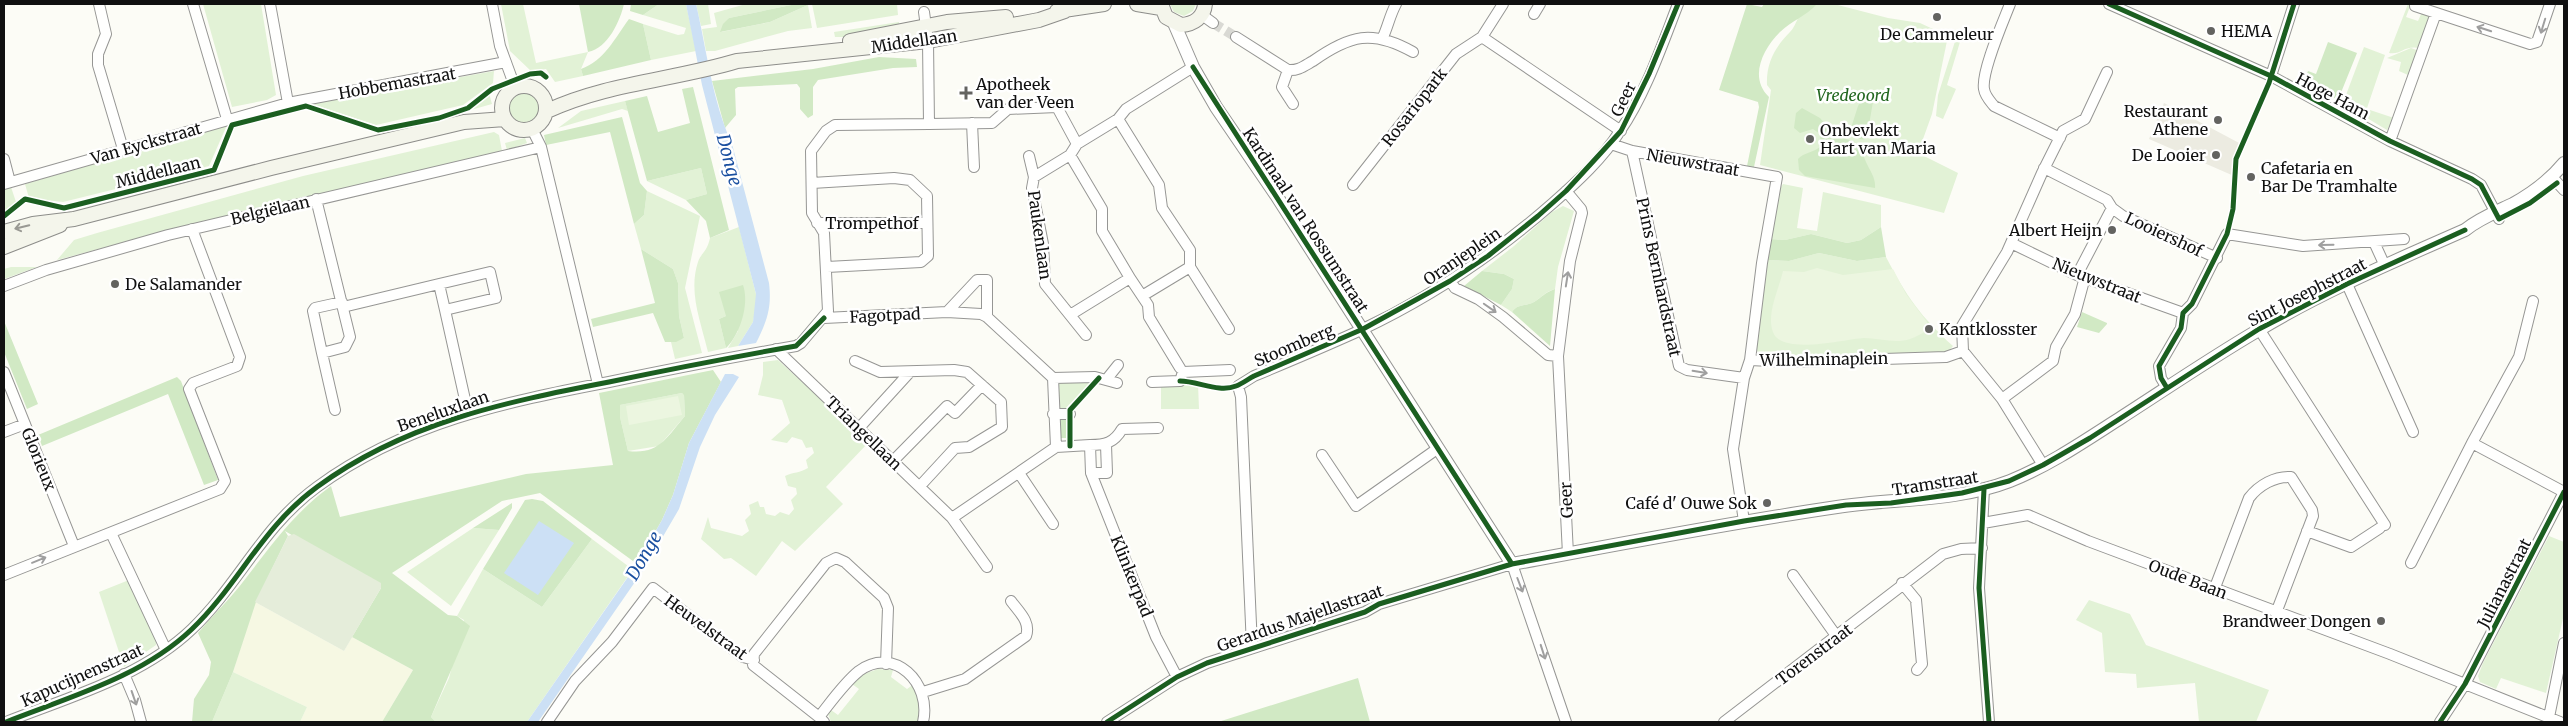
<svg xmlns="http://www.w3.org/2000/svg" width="2568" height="726" font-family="Merriweather,serif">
<rect width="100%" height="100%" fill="#fcfcf6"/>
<path fill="#f6f8e3" d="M255,602L344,651L352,637L413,670L382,722H300L307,707L233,672Z"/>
<path fill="#e2f2d6" d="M203,4H261L276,95L267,100L232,107Z
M501,4H523L536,63L588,52L581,69L583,76L555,82L546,69L531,71L510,51Z
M659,4H686L696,51L651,60L643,24L678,35L684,34L686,28L643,15Z
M696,4H708L711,24L701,26Z
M746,4H796L729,18L721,32L770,22L808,5L812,28L788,31L715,51H706L702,29L717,27L714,13Z
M812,4H897L898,15L817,28Z
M1170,4H1196L1193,11L1184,16L1174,12Z
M1804,4H1834L1888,18L1920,23L1948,36L1932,114L1918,153L1958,173L1944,213L1760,165L1771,90L1767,85C1766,63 1775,47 1790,32C1796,26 1800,12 1804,4Z
M2408,4H2411L2406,17L2418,21L2422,12L2430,16L2420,48C2403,45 2402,55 2389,53Z
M899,22V26L847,37H835L834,32Z
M1958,32H1963L1947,85L1956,89L1943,119L1936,116L1938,95Z
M2364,47L2385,55L2366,111L2355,105L2353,108L2343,103Z
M2411,48L2419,51L2408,75L2399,71L2401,62L2387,58Z
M494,71L493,83L463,105L376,125L312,104Z
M489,93L492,104L467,111Z
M509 108a15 15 0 1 1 30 0a15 15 0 1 1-30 0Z
M625,101L628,111L622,109L558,128L581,111Z
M2370,110L2394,118L2387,130L2367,118Z
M227,125L209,166L63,202L29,198L25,184Z
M494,132L499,135L502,151L480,158L185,226L57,260L74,240L97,233L303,176Z
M525,138L527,143L507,150L505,143Z
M701,168L707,194L686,200L647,181Z
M1783,184L1803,188L1797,228L1817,231L1823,192L1881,205V227L1861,240L1847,243L1811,234L1785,240L1771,239L1779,190Z
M11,187L16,202L4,211V189Z
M647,191L700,216L685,288L702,353L675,359L671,342L684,338L679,316L678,283L673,269L641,249L634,224L644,215Z
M1563,206L1574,211L1558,267L1555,289C1545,292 1542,297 1534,302C1525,307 1518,303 1512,312L1501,305L1512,289L1514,279L1504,274L1482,271L1514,246L1552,212Z
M739,227L756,294V307L753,322L738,346L728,348L738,331L726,316L719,319L726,348L708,352C701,322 688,292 698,262C701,253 707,252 710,238Z
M1819,253L1857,261L1886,257C1906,296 1921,317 1953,346L1948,352L1764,356L1759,354L1756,349L1768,260L1789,261Z
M11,267H37L4,279V269Z
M778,360L868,443L826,487L843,504L795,551L782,541L756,576L731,558L724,559L701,539L708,517L711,528L742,536L749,531L745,520L751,514L749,505L758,501L760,507H764L766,514L775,516L780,512L789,515L794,509L791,500L797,494L796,488L788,486L785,476C793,472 800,473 808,468L806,460L814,453L812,447L806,448L802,440L792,437L787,443L771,440L790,423L782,400L758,395L763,375V362Z
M1056,382H1091L1062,412H1057Z
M1161,384H1198L1199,409H1161Z
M682,393L684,394L685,416L659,446L628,451L620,417V405Z
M473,528L499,530L451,606L407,572Z
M2549,536L2564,542V614L2546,693L2501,678L2496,689L2480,682L2478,676L2483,663Z
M592,539L628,566L631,572L527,722H436L431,717L449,678L464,620L457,616L483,569L542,607Z
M129,580L156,639V645L124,667L99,592Z
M2089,600L2130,614L2146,645L2269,690L2256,722H2199L2195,683L2137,688L2136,674L2105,672L2102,633L2076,620Z
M878,669L893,670L891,677L907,689L914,684L921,698L918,722H831L828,714L831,710L838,715L859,689L852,684L861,675Z
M233,672L307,707L300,722H212Z"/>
<path fill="#d1e9c4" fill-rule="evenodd" d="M579,4H624C620,21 608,48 588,52Z
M631,4H659L643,15L630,11Z
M796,4L808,5L770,22L720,32L723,24L729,18Z
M1747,4L1762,7L1764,4H1817C1806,16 1791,21 1780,32C1762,50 1749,78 1769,97L1754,167L1747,166L1759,107L1758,102L1719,90Z
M629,19L643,24L651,60L583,76L581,69C604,61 615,38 629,19Z
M2328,42L2357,53L2338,100L2308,84H2303L2308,71L2316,74Z
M879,57L916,59L917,67L893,68L818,80L813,87V115L808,118L800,109V88L797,84L738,87L735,89L736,115L725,128L712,81L813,69Z
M693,87L729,230L710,238L706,221L686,200L707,194L701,168L647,181L625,101L647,96L658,132L690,123L682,89Z
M1865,93L1873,102L1867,136L1866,139C1858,141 1854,135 1851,128L1858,106Z
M1802,108L1820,118L1836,137C1859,142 1858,140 1866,162C1870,171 1876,178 1875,188L1805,176L1799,170L1798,159C1804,152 1814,153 1821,146L1820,134L1813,129L1800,133L1794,128L1796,113Z
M622,117L640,183L647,191L644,215L634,224L610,132L546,145L544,135Z
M1881,227L1886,257L1857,261L1819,253L1789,261L1768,260L1771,239L1785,240L1811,234L1847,243L1861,240Z
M641,249L673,269L678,283L679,316L684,338L676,342H665L653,313L593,327L591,319L655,303Z
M1482,271L1504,274L1514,279L1512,289L1501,305L1464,286Z
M743,285C750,305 739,336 726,348L719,319L726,316L719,292Z
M1555,289L1550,346L1512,312C1518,303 1525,307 1534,302C1542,297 1544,293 1555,289Z
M2082,312L2107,323V324L2099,333L2077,327Z
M4,321L38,404L27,409L4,352Z
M713,370L721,382L689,443L673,495L662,520L637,564L540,493L502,501L392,573L448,615L457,616L470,626L431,717L436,722H382L413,670L352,637L381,588L285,531L288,536L256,602L233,672L212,722H192L194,699L209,675L211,662L198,633C211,617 226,603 239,587C268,550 292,514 331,486L340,517L526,474L613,465L599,393ZM682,393L684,395L685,416C667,437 659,455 628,451L620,417V405Z
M177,377L181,381L218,480L204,485L168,394L42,446L38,435Z
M1057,417H1066L1067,438H1057Z
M532,499L543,501L592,539L542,607L483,569L522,505L525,500Z
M512,503V508L499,530L473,528Z
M1358,678L1370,722H1218Z"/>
<path fill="#e5edda" d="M294,534L381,583V588L344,651L255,602L288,536Z"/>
<path fill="#ecf6e0" d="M1817,268L1843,275L1893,269L1906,294L1927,322L1928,330C1922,333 1916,337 1910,339C1895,344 1879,338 1864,338C1845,339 1781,356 1773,332C1766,314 1779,289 1783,271L1804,272Z
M678,396L682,415L629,425L626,406Z"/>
<path fill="#ecebe1" d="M2164,103L2241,144L2236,159L2234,176L2149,139Z"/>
<path fill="#cce0f5" d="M686,4H696C707,51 712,100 732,144L769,283C772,308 767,321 756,343L738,346L753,322L756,294L702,85Z
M725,374H733L739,377L715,415L700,447L679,509L644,569L538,722H527L637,564L662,520L673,495L689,443Z
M539,521L574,543L538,595L504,573Z"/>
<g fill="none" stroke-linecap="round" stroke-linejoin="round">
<path stroke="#d9d9d4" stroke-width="10" stroke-dasharray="10 5" stroke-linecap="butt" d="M1213,23L1236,37"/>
<defs>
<path id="minor" d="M99,4L106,34L98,54V65L123,149
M193,4L227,119
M270,4L288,103
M492,4L500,46L515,87
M2010,4C2003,22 1981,72 1984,89C1985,96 1990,101 1994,106L2060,138
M2109,4L2271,76L2390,141L2472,179L2481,185L2499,219
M2415,4V6L2530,44L2537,42L2550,4
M1534,14L1540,4
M1202,15L1213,23
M1236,37L1288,70C1298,71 1304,66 1313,61C1350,35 1372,29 1413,52
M1383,37C1388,26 1390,15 1396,4
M1482,37L1621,131
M1288,70L1282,87L1293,104
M2271,76L2294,4
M1118,119L1126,109L1193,67
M972,123L974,167
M929,124L992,123L1008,109L1057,107L1077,144L1118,119L1159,185L1162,208L1190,250V267L1229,329
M532,129L541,147
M2390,141L2436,13
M1077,144L1070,155L1034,177L1032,188L1043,244L1045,284L1086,335
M1611,144L1632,151L1777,177L1762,263L1750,360L1791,362L1946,357L1963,351L2002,399L2043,465
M1632,151L1679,366L1687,370L1744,378
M1070,155L1102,209V231L1130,278
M1029,156L1034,177
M4,159L10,182
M2044,168L2107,200L2112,208L2123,216L2217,258
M2552,177L2564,190
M812,183L894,178L910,180L927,196L928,256L921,262L827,267
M4,184L288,103L506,62
M1353,185L1456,54L1482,37L1503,4
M316,199L350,337L345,347L322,353L313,311L315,308L342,302
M817,223H927
M2374,242L2385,266
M2011,243L2077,275L2183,313
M2077,275L2112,208
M1450,281L1455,288L1478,299L1503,317L1548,355L1558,356L1570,261L1582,213L1581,209L1566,191
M439,284L490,272L496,298L445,310L468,413
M2347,284L2413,432
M4,286L46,270L168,235L541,147L598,384
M1142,296L1148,305L1149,317L1180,368
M343,307L439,284L445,310
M947,312L981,314L987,317
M1070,315L1130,278L1142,296L1190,267
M824,318L947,312L977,280H987V317L1053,378
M2259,329L2385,525
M776,349L952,518L987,567
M1963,351L1962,326L2007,252L2042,173L2063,131L2085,119L2107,72
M322,353L335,410
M1558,356L1568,554
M855,361L880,372L954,370L967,372L1001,402L1002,427L969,447L955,448L920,486
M4,372L74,546
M1106,380L1118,365
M1152,382L1180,381L1183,372L1230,370
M2167,388L2161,378L2159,366L2181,328L2183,313L2192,304L2227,234L2303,246L2404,239
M2002,399L2053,361L2056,347L2075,314L2085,277
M1053,414H1070
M859,428L910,372
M4,432L25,424
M2472,443L2564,492
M1090,445C1105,445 1114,443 1122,429L1158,428
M1056,447L1090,445L1091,473L1156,637L1177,677
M1056,447L1053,378L1095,377L1117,383
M1322,455L1356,506L1437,449
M893,461L947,406L955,413L982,385
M1019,473L1053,524
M1091,473H1107L1106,445
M1984,489L1979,588L1989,722
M952,518L1056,447
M1744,521L1733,449L1744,378L1750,360
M1983,523L2028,515L2088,541L2390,654L2560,722
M2307,531L2351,547L2380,528
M111,533L166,650
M2411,563L2472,443L2519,357L2533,301
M4,575L220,489L225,481L189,389L193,383L237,366L240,357L192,229
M1793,575L1837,637
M1902,583L1916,600L1922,664L1917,670
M2214,590L2249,498C2259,485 2275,476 2291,477L2312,510L2313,516L2276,613
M1252,647L1241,397L1238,386L1254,376C1290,361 1326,346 1361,330C1431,297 1495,254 1553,203C1577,182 1603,158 1620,131C1645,95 1662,45 1678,4
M124,674L135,700L141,722
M923,692L965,679L1026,636C1031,622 1019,612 1011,601
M819,717L753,665L754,654L826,563L836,558L845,562L884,598L888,608L886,664
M6,722C69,697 142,677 192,629C239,584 262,527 317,487C404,423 505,402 609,382C671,369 733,357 796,346L801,343L828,311L824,233L812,213L811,151L826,131L835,125L929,124L928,41L924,12
M547,722L575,681L612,642L653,588L743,657L754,660
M824,722L819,717C831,702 844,683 859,671C894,645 932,683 923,722
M1107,722L1177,677L1207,663L1365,612L1379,604L1512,564L1566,722
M1724,722L1943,554L1961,549L1982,548
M2440,722L2465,684L2564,492
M2548,722L2564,643"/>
<path id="tertiary" d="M1174,23L1193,67L1216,107L1276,195L1512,564C1620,544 1728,523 1837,507C1894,498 1956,502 2010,481C2050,465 2086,440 2122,417C2167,388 2211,358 2257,331C2323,291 2395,261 2465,230C2480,218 2496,212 2513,204C2533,193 2550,180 2564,163"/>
<path id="secondary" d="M1137,4L1161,8
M1161,4L1166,17L1181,25C1194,24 1204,17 1205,4
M1057,11L1104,4
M850,41L947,22L1006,17
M502 108a22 22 0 1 1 44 0a22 22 0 1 1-44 0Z
M547,111C607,83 674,80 737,61L928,41L1039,20L1065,11
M4,232L33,224L74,219L271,168L464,122L505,119
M4,247L60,225"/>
</defs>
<use href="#minor" stroke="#969694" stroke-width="12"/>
<use href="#tertiary" stroke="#969694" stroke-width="14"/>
<use href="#secondary" stroke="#8d8d8a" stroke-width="16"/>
<use href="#minor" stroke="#fffffe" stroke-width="10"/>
<use href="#tertiary" stroke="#fffffe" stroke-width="12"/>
<use href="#secondary" stroke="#f4f5eb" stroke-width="14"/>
<defs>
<path id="cycleway" d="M2109,4L2271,76L2390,141L2472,179L2481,185L2499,219L2530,203L2557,183
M1193,67L1512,564
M4,216L25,199L64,208L214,170L232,125L306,106L378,130L439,118L468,108L492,89L530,74L541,73L546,77
M1180,381C1198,381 1219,393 1236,386C1242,384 1248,379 1254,376L1363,329L1450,281L1488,256L1538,216L1566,191L1621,131L1649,74L1678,4
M2167,388L2161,378L2159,366L2181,328L2183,313L2192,304L2227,234L2233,209L2236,159L2269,83L2294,4
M1070,446V410L1099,378
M1984,489L1979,588L1989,722
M6,722C69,697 142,677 192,629C239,584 262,527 317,487C404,423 505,402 609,382C671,369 733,357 796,346L824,318
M1107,722L1177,677L1207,663L1365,612L1379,604L1512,564L1744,521L1846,505L1891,503L1962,493L2009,481L2043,465L2090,438L2259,329L2347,284L2465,230
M2440,722L2465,684L2564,492"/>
</defs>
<use href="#cycleway" stroke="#fff" stroke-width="8"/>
<use href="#cycleway" stroke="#1b5e20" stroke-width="5"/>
</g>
<defs><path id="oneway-shaft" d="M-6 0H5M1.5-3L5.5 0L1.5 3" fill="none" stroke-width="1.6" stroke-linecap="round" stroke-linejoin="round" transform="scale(1.25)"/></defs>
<g stroke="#9f9f9f">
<use href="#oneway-shaft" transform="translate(2543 26) rotate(107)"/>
<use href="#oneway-shaft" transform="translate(2484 29) rotate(-162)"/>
<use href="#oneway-shaft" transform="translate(2326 245) rotate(179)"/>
<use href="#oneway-shaft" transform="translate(1567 279) rotate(-81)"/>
<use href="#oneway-shaft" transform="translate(1490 308) rotate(35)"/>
<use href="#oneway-shaft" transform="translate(1700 372) rotate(9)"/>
<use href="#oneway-shaft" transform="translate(39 560) rotate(-22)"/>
<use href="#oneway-shaft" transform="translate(1520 585) rotate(69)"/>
<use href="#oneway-shaft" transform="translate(1543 652) rotate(72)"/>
<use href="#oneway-shaft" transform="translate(134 698) rotate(71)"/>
</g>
<use stroke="#999993" href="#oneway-shaft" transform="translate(22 227) rotate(166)"/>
<g fill="#636360" stroke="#fff" stroke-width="2">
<circle cx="1937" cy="17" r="5"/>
<circle cx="2211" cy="31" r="5"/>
<path d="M963.5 85.5h5v5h5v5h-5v5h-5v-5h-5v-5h5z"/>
<circle cx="2218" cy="120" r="5"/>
<circle cx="1810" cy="139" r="5"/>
<circle cx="2216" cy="155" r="5"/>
<circle cx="2251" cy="177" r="5"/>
<circle cx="2112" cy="230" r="5"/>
<circle cx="115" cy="284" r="5"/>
<circle cx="1929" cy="329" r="5"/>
<circle cx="1767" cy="503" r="5"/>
<circle cx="2381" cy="621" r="5"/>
</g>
<g text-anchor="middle" stroke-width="5" stroke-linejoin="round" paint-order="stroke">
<g font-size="16" fill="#101010" stroke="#fff" text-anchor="start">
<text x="2221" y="37">HEMA</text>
<text x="1937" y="40" text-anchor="middle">De Cammeleur</text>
<text x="976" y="90">Apotheek<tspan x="976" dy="18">van der Veen</tspan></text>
<text x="2208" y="117" text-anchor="end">Restaurant<tspan x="2208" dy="18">Athene</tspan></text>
<text x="1820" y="136">Onbevlekt<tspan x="1820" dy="18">Hart van Maria</tspan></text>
<text x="2206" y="161" text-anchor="end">De Looier</text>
<text x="2261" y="174">Cafetaria en<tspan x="2261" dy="18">Bar De Tramhalte</tspan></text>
<text x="2102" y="236" text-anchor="end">Albert Heijn</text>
<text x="125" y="290">De Salamander</text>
<text x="1939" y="335">Kantklosster</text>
<text x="1757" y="509" text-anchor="end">Café d' Ouwe Sok</text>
<text x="2371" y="627" text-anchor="end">Brandweer Dongen</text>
</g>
<g font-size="16" fill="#101010" stroke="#fff">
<text transform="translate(914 41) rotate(-8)" y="6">Middellaan</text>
<text transform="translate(397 83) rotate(-10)" y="6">Hobbemastraat</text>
<text transform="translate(2333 96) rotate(28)" y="6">Hoge Ham</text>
<text transform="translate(1623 99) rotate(-64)" y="6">Geer</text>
<text transform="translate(1414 107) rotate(-52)" y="6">Rosariopark</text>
<text transform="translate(146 143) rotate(-16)" y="6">Van Eyckstraat</text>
<text transform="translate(1693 162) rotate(10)" y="6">Nieuwstraat</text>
<text transform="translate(158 172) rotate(-14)" y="6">Middellaan</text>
<text transform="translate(270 210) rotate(-13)" y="6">Belgiëlaan</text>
<text transform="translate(1306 220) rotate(57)" y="6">Kardinaal van Rossumstraat</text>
<text x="872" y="229">Trompethof</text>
<text transform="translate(2164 234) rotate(25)" y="6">Looiershof</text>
<text transform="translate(1040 235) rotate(82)" y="6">Paukenlaan</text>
<text transform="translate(1462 256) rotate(-34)" y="6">Oranjeplein</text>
<text transform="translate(1659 277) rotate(78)" y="6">Prins Bernhardstraat</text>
<text transform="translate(2097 280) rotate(22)" y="6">Nieuwstraat</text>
<text transform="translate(2307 292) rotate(-27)" y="6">Sint Josephstraat</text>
<text transform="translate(885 315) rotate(-3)" y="6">Fagotpad</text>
<text transform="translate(1294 345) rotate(-23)" y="6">Stoomberg</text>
<text transform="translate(1824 359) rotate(-1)" y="6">Wilhelminaplein</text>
<text transform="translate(443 411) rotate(-19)" y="6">Beneluxlaan</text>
<text transform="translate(864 433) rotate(44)" y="6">Triangellaan</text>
<text transform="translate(39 459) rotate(68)" y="6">Glorieux</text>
<text transform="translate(1935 483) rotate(-9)" y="6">Tramstraat</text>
<text transform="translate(1566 500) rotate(-93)" y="6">Geer</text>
<text transform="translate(1132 576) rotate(68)" y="6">Klinkerpad</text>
<text transform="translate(2188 579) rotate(21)" y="6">Oude Baan</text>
<text transform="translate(2504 583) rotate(-63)" y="6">Julianastraat</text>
<text transform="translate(1300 618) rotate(-19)" y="6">Gerardus Majellastraat</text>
<text transform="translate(706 627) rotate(36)" y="6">Heuvelstraat</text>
<text transform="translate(1814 654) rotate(-37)" y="6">Torenstraat</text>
<text transform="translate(82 675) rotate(-24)" y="6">Kapucijnenstraat</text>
</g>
<g font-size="16" font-style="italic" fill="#236720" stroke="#fff">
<text x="1853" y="101">Vredeoord</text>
</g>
<g font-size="18" font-style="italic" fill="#1a4fa0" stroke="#fff">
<text transform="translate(729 160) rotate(75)" y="6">Donge</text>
<text transform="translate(644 556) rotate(-60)" y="6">Donge</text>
</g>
</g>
<rect width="2568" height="726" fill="none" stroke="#101010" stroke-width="10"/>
</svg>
